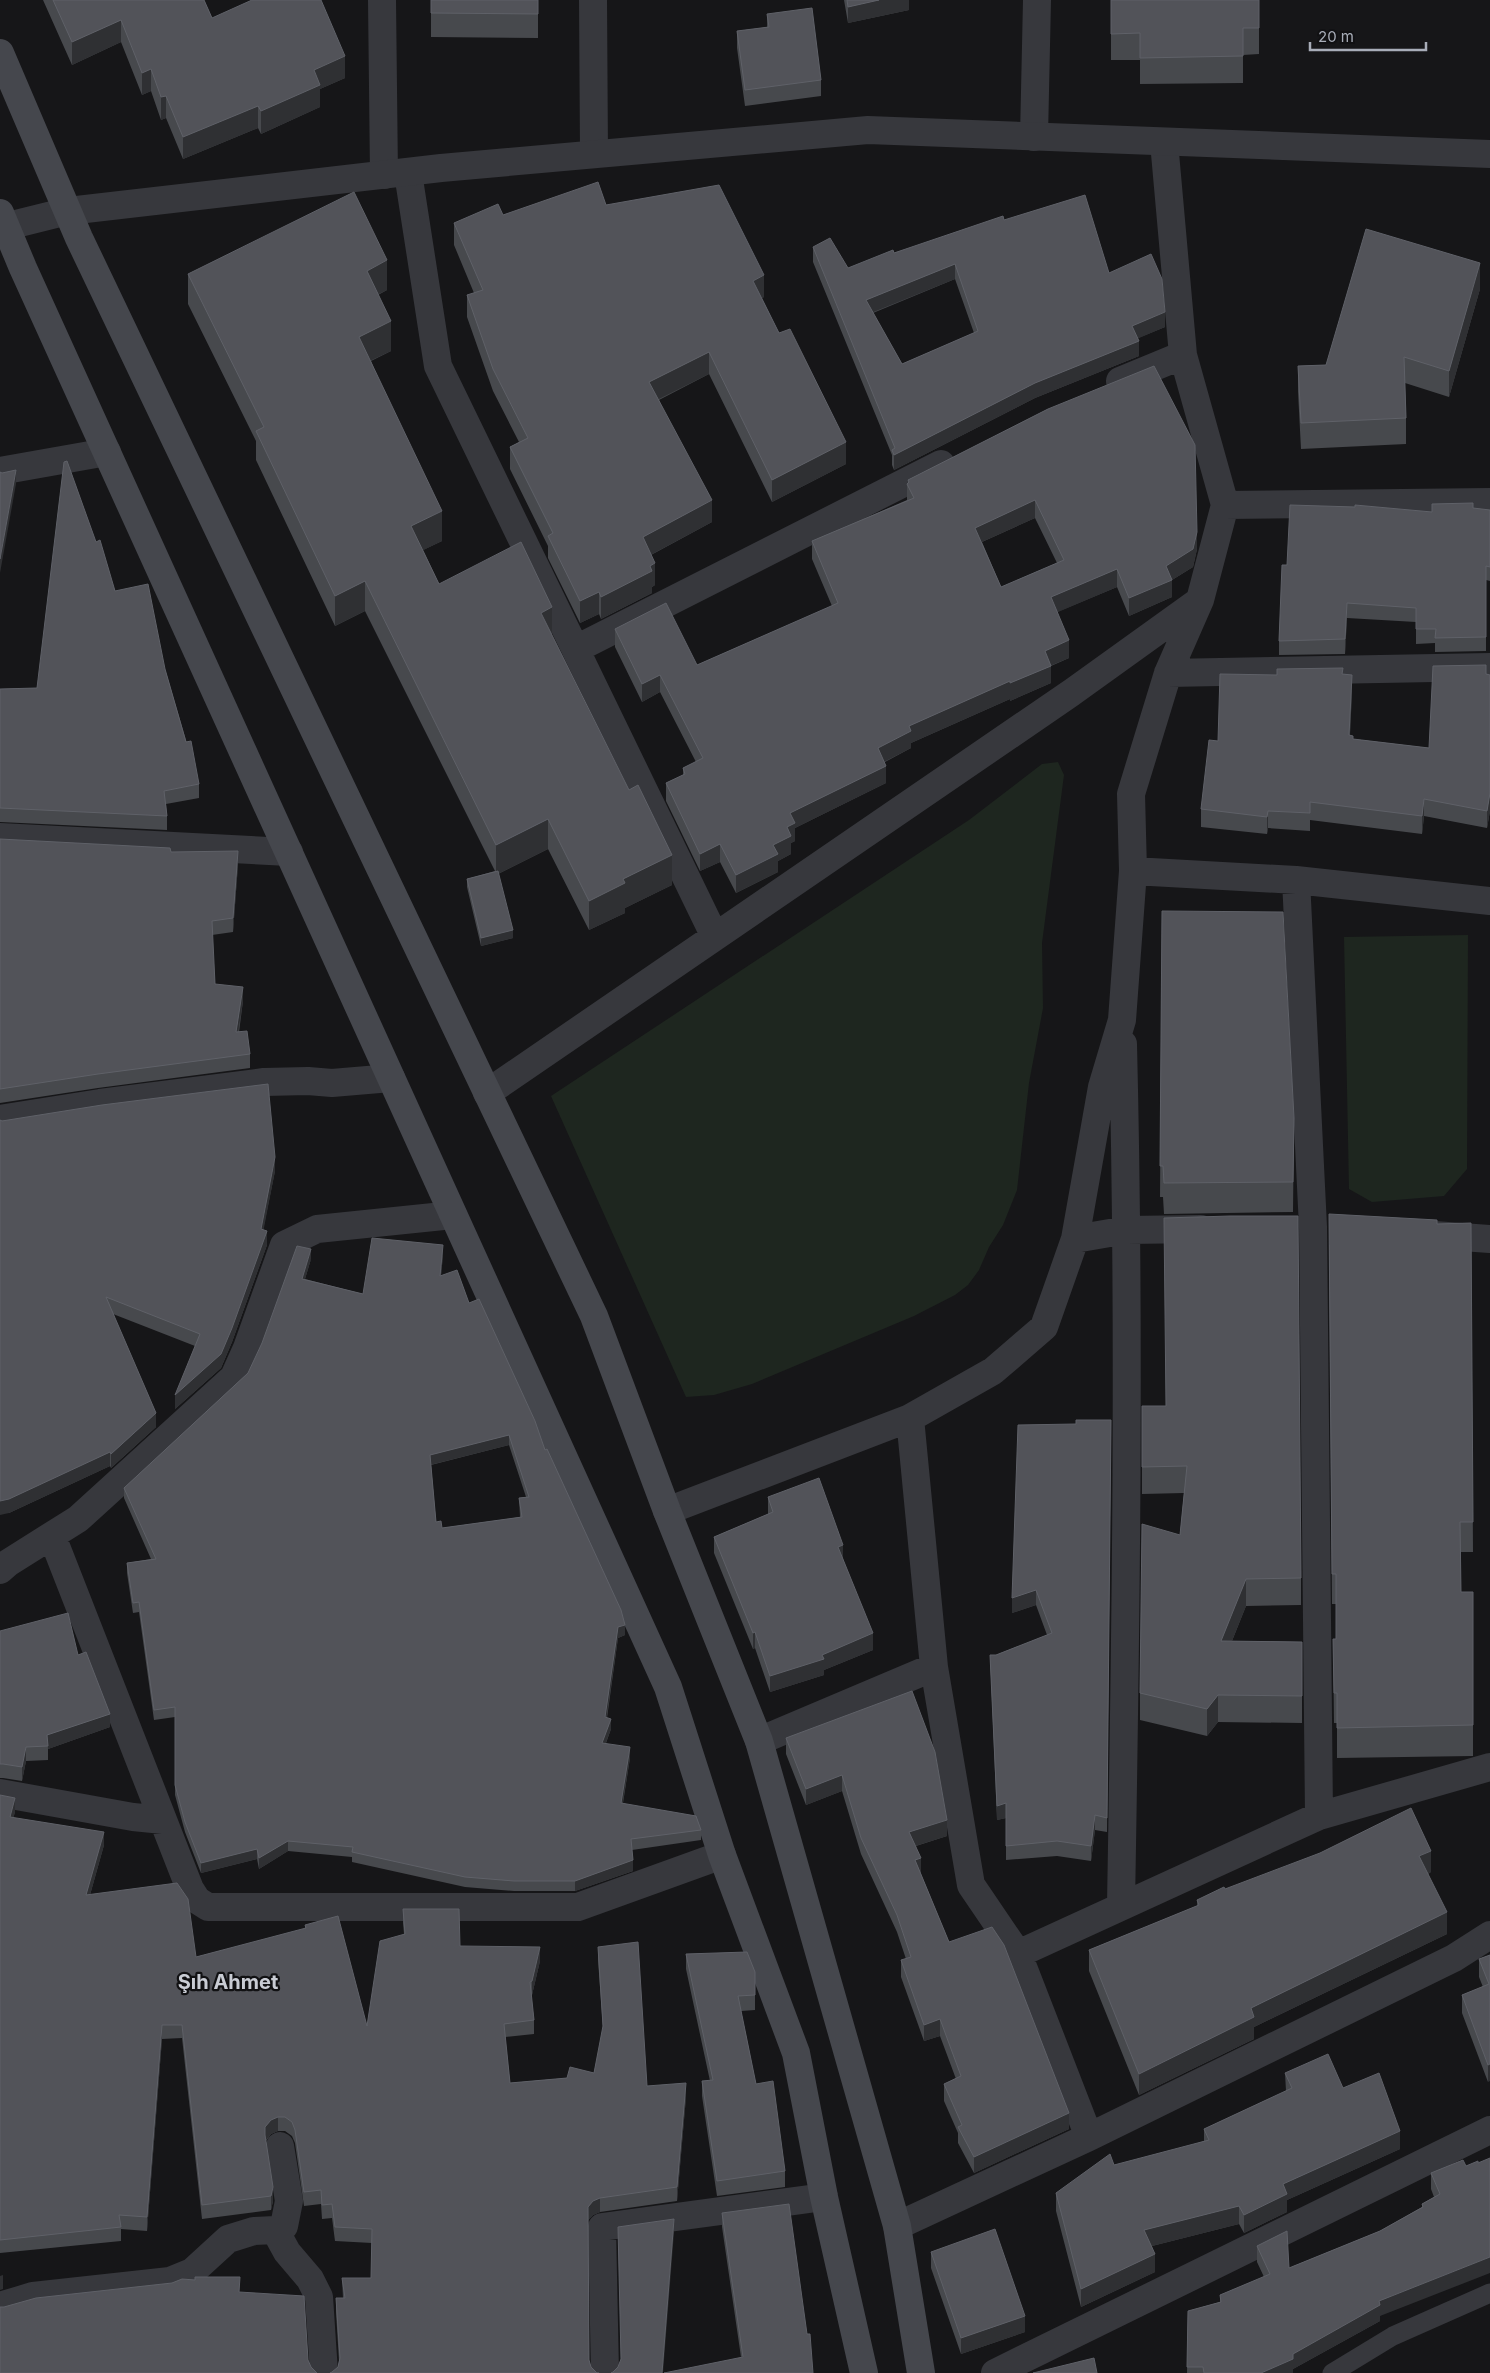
<svg xmlns="http://www.w3.org/2000/svg" width="1490" height="2373" font-family="Inter,sans-serif">
<rect width="100%" height="100%" fill="#161618"/>
<path fill="#1e261f" d="M1058,762L1064,775L1042,943L1043,1008L1029,1083L1017,1190L1003,1225L989,1247L979,1270L968,1285L955,1295L914,1316L752,1384L714,1395L686,1397L551,1096L969,820L1042,764Z
M1468,935L1467,1169L1444,1196L1372,1202L1349,1189L1344,937Z"/>
<g fill="none" stroke-linecap="round" stroke-linejoin="round">
<path stroke="#37383d" stroke-width="19" d="M1332,2373L1393,2336L1490,2293"/>
<path stroke="#37383d" stroke-width="28" d="M382,0L384,175
M593,0L594,153
M1034,137L1037,0
M408,173L438,366L715,937
M1120,381L1183,355
M0,471L107,452
M1225,505L1490,502
M576,649L941,464
M1168,673L1490,667
M0,837L289,852
M1133,871L1296,880L1490,901
M1296,880L1313,1227L1319,1816
M487,1093L1071,693L1199,601
M0,1119L100,1103L264,1082L308,1081L332,1083L391,1078
M1434,1235L1490,1239
M1075,1239L1127,1230L1201,1229
M910,1418L934,1667L971,1885L1018,1954L1089,2137
M667,1511L910,1418L993,1371L1044,1327L1075,1239L1102,1087L1122,1020L1133,871L1131,794L1168,673L1200,600L1225,505L1183,355L1164,142
M52,1536L190,1889L197,1900L208,1907H578L722,1855
M0,1570L8,1563L78,1519L234,1377L247,1348L284,1245L317,1229L453,1215
M759,1741L934,1667
M0,1793L133,1817L163,1820
M1121,1905C1126,1618 1130,1331 1123,1044
M1018,1954L1319,1816L1490,1767
M897,2226L1089,2137L1454,1958L1490,1935
M275,2230L287,2252L310,2279L319,2297L324,2373
M0,2306L33,2296L170,2281L192,2272L228,2239L254,2231L275,2230L284,2226L289,2201L280,2146
M605,2373L602,2227L824,2197
M995,2373L1490,2130"/>
<path stroke="#37383d" stroke-width="28" d="M0,228L68,211L441,168L868,130L1490,154"/>
<path stroke="#45474d" stroke-width="28" d="M0,53L79,238L594,1316L667,1511L759,1741L897,2226L921,2373
M0,213L23,268L668,1687L722,1855L796,2053L824,2197L864,2373"/>
</g>
<path fill="#47494d" fill-rule="evenodd" d="M43,0H204L212,18L345,78L320,89V107L261,134L258,128L183,159L166,118L161,120L151,91L142,95L121,42L72,65Z
M431,0H538V38L431,37Z
M844,0H909V10L848,23Z
M1111,0H1259V54L1243,55V83L1140,84V60H1111Z
M767,14L821,80V96L745,106L737,48V31L767,27Z
M606,205L764,297L762,298L779,333L846,464L772,502L709,374L659,400L712,522L651,555L655,585L652,587V593L601,619L599,614L580,623L548,558V546L510,469V447L519,442L493,391L467,317V295L474,293L454,245V223L503,215Z
M1004,220L1109,273L1165,327L1138,338L1139,356L1035,398L894,470L892,465V455L813,262V247L848,268L894,253ZM955,279L974,333L902,364L873,313Z
M188,274L387,290L378,295L391,351L371,361L442,541L423,550L439,584L552,636L672,885L625,908V913L589,930L548,849L498,874L513,938L481,946L467,887V879L495,871L365,611L335,626L256,460V441L188,304Z
M1480,289L1449,397L1405,383L1406,418V444L1301,449L1298,392V366L1326,365Z
M1048,409L1197,549L1193,567L1172,580V597L1129,616L1117,587L1057,612L1069,658L1051,666V683L1010,701V699L911,743V748L885,762L886,783L795,828V841L791,843V854L778,861V872L736,893L720,862L700,871L666,801V783L683,775V768L696,762L660,692L642,702L615,647V629L697,665L832,606L812,559V541L907,500V484L908,483V480ZM1035,518L1057,563L1001,587L982,542Z
M1473,508L1490,510V581L1486,580V651L1435,652V643L1416,644V622L1347,618L1345,654L1279,655V641L1287,565L1432,512Z
M96,542L115,591L165,669L199,784V798L166,804L167,816V830L0,822V689L37,688Z
M1486,674L1490,675V811L1487,828L1424,816L1422,834L1310,820V831L1268,828L1267,834L1201,827V809L1218,741L1277,675H1343L1352,692L1350,735L1353,739L1429,748Z
M0,839L171,852L238,865L233,932L212,935L215,984L243,1001L239,1032L250,1054V1068L98,1088L0,1103Z
M1162,911L1294,1118L1293,1212L1164,1214L1163,1197H1160Z
M0,1120L275,1171L263,1230L267,1245L232,1342L221,1368L175,1409L195,1346L113,1314L156,1427L111,1468L110,1466L9,1513Z
M1471,1223L1473,1552H1461V1592H1473V1756L1337,1758V1723H1334L1333,1639H1336V1604H1332L1329,1245L1437,1224Z
M443,1255L441,1276L469,1303L545,1450L625,1635L618,1638L607,1718L611,1729L606,1743L630,1758L623,1803L701,1830V1840L632,1850L633,1871L575,1891H514L465,1887L352,1862V1857L288,1851L259,1869L257,1859L201,1873L185,1832L175,1795V1717L154,1720L139,1612L133,1613L127,1573V1563L151,1559L124,1498V1488L248,1373L311,1259L305,1279L363,1294ZM509,1445L526,1497L519,1498L520,1517L442,1528L436,1522L431,1465Z
M1142,1406L1301,1578V1605L1246,1606L1232,1641L1302,1642V1723L1218,1722L1207,1736L1140,1720V1693L1180,1535L1184,1493L1142,1494Z
M1111,1420L1107,1832L1095,1830L1091,1861L1057,1856L1006,1860V1818L997,1820L990,1655H996L1047,1635L1036,1605L1012,1613L1076,1424Z
M768,1497L843,1559L873,1650L824,1670V1675L770,1692L755,1648L753,1649L714,1553V1537L768,1514Z
M0,1631L78,1655L110,1727L48,1749V1760L26,1761L22,1781L3,1778H0Z
M786,1738L947,1836L916,1846L921,1874L949,1942L1069,2129L974,2173L958,2143V2133L944,2101V2084L956,2079L940,2036L924,2041L901,1977V1960L906,1959L897,1932L861,1854L842,1791L806,1805L786,1754Z
M0,1795L15,1812L13,1818L104,1845L90,1895L196,1957L305,1929V1925L367,2026L404,1934L403,1923V1909L460,1946L540,1961L532,1995H531L534,2020V2034L505,2037L510,2083L567,2078L594,2073L603,2029L598,1960V1947L647,2086L686,2097L677,2201L600,2212L593,2215L588,2220L589,2360L591,2367L597,2373L332,2372L338,2367L339,2361L336,2312V2298H343L342,2278H371L372,2243L335,2241L332,2218L322,2219L321,2204L304,2206L295,2143L292,2136L285,2131H278L271,2134L266,2141L273,2201L271,2210L202,2219L182,2038L162,2039L147,2231L121,2229V2241L0,2253Z
M1431,1872L1428,1874L1447,1934L1254,2027V2039L1139,2095L1089,1971V1950L1197,1906V1900L1225,1889Z
M686,1954L755,1995V2010L741,2011L756,2084L785,2171V2187L717,2196L702,2096V2081H710L686,1969Z
M1490,1955L1488,2082L1462,2013V1995L1483,1987L1479,1977V1959Z
M1285,2073L1343,2088L1400,2149L1287,2200V2212L1244,2233L1239,2224L1152,2246L1155,2272L1081,2307L1056,2211V2193L1204,2141V2129L1286,2091Z
M1463,2160L1380,2316V2321L1293,2369V2373H1187L1188,2311L1220,2302V2295L1264,2277L1257,2262V2246L1289,2268L1380,2231L1422,2207V2204L1434,2197L1431,2189V2173Z
M722,2213L807,2334L741,2357L722,2227Z
M931,2252L1025,2332L961,2354L931,2268Z"/>
<path fill="#2f3033" d="M879,0H909V10L848,23V7Z
M121,20V42L72,65V42Z
M345,56V78L320,89V107L261,134V111L314,70Z
M151,69V91L142,95V73Z
M166,96V118L161,120V97Z
M258,106V128L183,159V137Z
M387,260V290L367,300V271Z
M1480,263V289L1449,397V371Z
M955,264V279L866,315V300Z
M764,275V297L753,303V281Z
M1165,312V327L1132,341V326Z
M391,321V351L359,366V337Z
M1139,341V356L1035,398L894,470V455L1035,383Z
M709,352V374L649,404V382Z
M846,442V464L772,502V480Z
M16,470V484L0,573V559Z
M712,500V522L643,559V537Z
M1035,500V518L975,545V528Z
M442,511V541L411,556V526Z
M1197,532V549L1193,567L1172,580V597L1129,616V598L1166,566Z
M655,563V585L652,587V593L601,619V597Z
M1117,569V587L1051,615V597Z
M365,581V611L335,626V596Z
M599,592V614L580,623V601Z
M1347,603V618L1345,654V639Z
M552,607V637L541,613Z
M1069,640V658L1045,668V651Z
M1051,666V683L1010,701V683Z
M660,675V692L642,702V684Z
M1352,675V692L1349,753V735Z
M1010,681V699L911,743V748L878,765V748L909,726Z
M886,766V783L795,828V841L791,843V854L778,861V872L736,893V875L773,845L787,827L790,813Z
M1490,793V811L1487,828V811Z
M1424,799V816L1422,834V816Z
M1268,811V828L1267,834V817Z
M548,819V849L496,875V845Z
M720,844V862L700,871V854Z
M238,851V865L233,932V918Z
M672,855V885L625,908V913L589,930V901L623,879Z
M513,930V938L481,946V938Z
M243,987V1001L236,1046V1032Z
M275,1157V1171L261,1243V1229Z
M267,1231V1245L232,1342L221,1368L175,1409V1395Z
M443,1245V1255L440,1286V1276Z
M311,1249V1259L302,1289V1279Z
M156,1413V1427L111,1468V1454Z
M509,1435V1445L430,1465V1455Z
M110,1452V1466L9,1513L0,1515V1501Z
M843,1545V1561L838,1547Z
M1246,1579V1606L1221,1668V1641Z
M1036,1590V1605L1012,1613V1598Z
M625,1625V1635L618,1638L605,1728V1717L618,1627Z
M755,1632V1648L753,1649V1633Z
M873,1633V1650L824,1670V1675L770,1692V1676Z
M1218,1695V1722L1207,1736V1709Z
M110,1714V1727L48,1749L47,1735Z
M611,1719V1729L602,1753V1743Z
M26,1747V1761L22,1781V1767Z
M630,1747V1758L621,1813V1803Z
M842,1775V1791L806,1805V1789Z
M15,1798V1812L10,1831V1817Z
M1006,1803V1818L997,1820V1806Z
M1095,1815V1830L1091,1861V1846Z
M947,1820V1836L909,1848V1832Z
M104,1832V1845L86,1909V1895Z
M288,1841V1851L259,1869V1858Z
M257,1849V1859L201,1873V1863Z
M1431,1851V1872L1419,1878V1856Z
M921,1858V1874L915,1860Z
M633,1860V1871L575,1891V1881Z
M1447,1912V1934L1254,2027V2039L1139,2095V2074L1251,2008Z
M540,1947V1961L532,1995V1981Z
M940,2019V2036L924,2041V2025Z
M162,2025V2039L147,2231V2217Z
M1490,2064V2081L1488,2082V2065Z
M686,2083V2097L677,2201V2187Z
M1069,2113V2129L974,2173V2157Z
M278,2117V2131L271,2134L265,2141V2127L271,2120Z
M1400,2131V2149L1287,2200V2212L1244,2233V2215L1283,2184Z
M273,2187V2201L271,2210V2196Z
M600,2198V2212L593,2215L588,2220V2207L593,2201Z
M1239,2206V2224L1144,2248V2230Z
M674,2219V2233L663,2373H662Z
M1155,2254V2272L1081,2307V2289Z
M1490,2257V2273L1380,2316V2321L1293,2369V2373H1261L1379,2301Z
M3,2275V2289L0,2290V2276Z
M1025,2316V2332L961,2354V2338Z"/>
<path fill="#525359" stroke="#5f6168" fill-rule="evenodd" d="M53,0H204L212,18L252,0H321L345,56L314,70L320,85L261,111L258,106L183,137L166,96L161,97L151,69L142,73L121,20L72,42Z
M431,0H538V14L431,13Z
M847,0H879L848,7Z
M1111,0H1259V28H1243V56L1140,58V33L1111,34Z
M812,8L821,80L745,90L737,31L769,27L767,14Z
M598,182L606,205L719,185L764,275L753,281L779,333L790,329L846,442L772,480L709,352L649,382L712,500L643,537L655,563L650,566L652,571L601,597L599,592L580,601L548,536L553,533L510,447L528,438L493,369L467,295L483,290L454,223L498,204L503,215Z
M354,192L387,260L367,271L391,321L359,337L442,511L411,526L439,584L521,542L552,607L541,613L629,790L638,785L672,855L623,879L625,883L589,901L548,819L496,845L365,581L335,596L256,431L264,427L188,274Z
M1085,195L1109,273L1151,254L1162,279L1165,312L1132,326L1139,341L1035,383L894,455L892,450L895,448L813,247L830,238L848,268L893,250L894,253L1003,216L1004,220ZM955,264L978,331L902,364L866,300Z
M1366,229L1480,263L1449,371L1404,357L1406,418L1301,423L1298,366L1326,365Z
M1154,366L1195,445L1197,532L1193,549L1166,566L1172,580L1129,598L1117,569L1051,597L1069,640L1045,651L1051,666L1010,683V681L909,726L911,731L878,748L886,766L790,813L795,823L787,827L791,836L773,845L778,854L736,875L720,844L700,854L666,783L685,774L683,768L703,758L660,675L642,684L615,629L666,603L697,665L838,603L812,541L914,498L907,484L909,482L908,480L1048,409ZM1035,500L1064,560L1001,587L975,528Z
M67,461L96,542L100,540L115,591L148,584L165,669L186,742L191,741L199,784L164,791L167,816L0,808V689L37,688L64,462Z
M16,470L0,559V472L2,473Z
M1473,503V508L1490,510V567L1486,566V637L1435,638L1436,629H1416V608L1347,603L1345,639L1279,641L1282,565H1287L1290,505L1355,507V505L1432,512V504Z
M1486,665V674L1490,675V793L1487,811L1424,799L1422,816L1310,802V813L1268,811L1267,817L1201,809L1209,740L1218,741L1220,674L1277,675V669L1343,668L1342,674L1352,675L1349,735L1353,736V739L1429,748L1433,666Z
M0,839L170,848L171,852L238,851L233,918L212,921L215,984L243,987L236,1032L247,1031L250,1054L98,1074L0,1089Z
M498,871L513,930L481,938L467,879Z
M1162,911L1283,912L1294,1118L1293,1182L1164,1183L1163,1166H1160Z
M268,1084L275,1157L261,1229L267,1231L232,1328L221,1354L175,1395L200,1334L106,1297L156,1413L111,1454L110,1452L9,1499L0,1501V1120L2,1121L102,1105Z
M1329,1214L1437,1220V1224L1471,1223L1473,1522H1460L1461,1592H1473V1725L1337,1728V1693H1334L1333,1639H1336V1574H1332Z
M1230,1216H1298L1301,1578L1246,1579L1221,1641L1302,1642V1696L1218,1695L1207,1709L1140,1693L1142,1524L1180,1535L1187,1466L1142,1467V1406H1166L1164,1218Z
M372,1238L443,1245L440,1276L457,1270L469,1303L479,1299L535,1421L545,1450L547,1449L621,1610L625,1625L618,1627L605,1717L611,1719L602,1743L630,1747L621,1803L696,1816L701,1830L631,1839L633,1860L575,1881H514L465,1877L352,1852L353,1847L288,1841L259,1858L257,1849L201,1863L185,1822L175,1785V1707L154,1710L139,1602L133,1603L127,1563L156,1559L124,1488L248,1373L262,1343L297,1246L311,1249L302,1279L363,1294ZM509,1435L529,1497L519,1498L522,1517L442,1528L441,1521L436,1522L430,1455Z
M1076,1420H1111L1107,1818L1095,1815L1091,1846L1057,1841L1006,1846V1803L997,1806L990,1655H996L1052,1633L1036,1590L1012,1598L1018,1425L1076,1424Z
M819,1478L843,1545L838,1547L873,1633L822,1655L824,1659L770,1676L755,1632L753,1633L714,1537L773,1512L768,1497Z
M68,1613L78,1655L86,1652L110,1714L47,1735L48,1746L26,1747L22,1767L3,1764H0V1631Z
M912,1691L935,1752L947,1820L909,1832L921,1858L915,1860L949,1942L992,1927L1004,1945L1069,2113L974,2157L958,2127L962,2125L944,2084L961,2076L940,2019L924,2025L901,1960L911,1957L897,1915L861,1838L842,1775L806,1789L786,1738Z
M0,1795L15,1798L10,1817L104,1832L86,1895L177,1883L188,1899L196,1957L306,1928L305,1925L338,1916L367,2026L380,1941L405,1934L403,1909H459L460,1946L540,1947L532,1981L530,1982L534,2020L504,2024L510,2083L567,2078L570,2067L594,2073L603,2026L598,1947L638,1942L647,2086L686,2083L677,2187L600,2198L593,2201L588,2207L589,2360L591,2367L597,2373H599H330L332,2372L338,2367L340,2358L336,2298H345L342,2278H371L372,2229L335,2227L332,2204L322,2205L321,2190L304,2192L295,2130L292,2122L285,2117H278L271,2120L265,2127V2135L273,2187L271,2196L202,2205L182,2025H162L147,2217L119,2215L121,2227L0,2240Z
M1411,1808L1431,1851L1419,1856L1447,1912L1251,2008L1254,2017L1139,2074L1089,1950L1199,1905L1197,1900L1224,1887L1225,1889L1320,1853Z
M747,1952L755,1972V1995L738,1996L756,2084L773,2081L785,2171L717,2181L702,2081L713,2080L686,1954Z
M1490,1955V2064L1488,2065L1462,1995L1489,1984L1479,1959Z
M1328,2054L1343,2088L1379,2073L1400,2131L1283,2184L1287,2194L1244,2215L1239,2206L1144,2230L1155,2254L1081,2289L1056,2193L1110,2154L1114,2165L1209,2140L1204,2129L1292,2088L1285,2073Z
M1490,2158V2257L1379,2301L1380,2305L1293,2354V2359L1261,2373H1204L1203,2367H1187L1188,2311L1221,2302L1220,2295L1270,2274L1257,2246L1287,2231L1289,2268L1380,2231L1423,2207L1422,2204L1440,2194L1431,2173L1463,2160L1466,2166L1478,2161V2163Z
M789,2204L807,2334H810L813,2373H664L743,2357L722,2213Z
M674,2219L662,2373H611L613,2372L618,2367L621,2359L618,2227Z
M995,2229L1025,2316L961,2338L931,2252Z
M195,2277H240L239,2292L304,2296L308,2360L311,2367L317,2373H0V2307H4L36,2298L172,2283L182,2279L195,2280Z
M1094,2358L1097,2373H1033Z"/>
<g text-anchor="middle" stroke-width="4.5" stroke-linejoin="round" paint-order="stroke">
<g font-size="20" font-weight="bold" fill="#c9ccd4" stroke="#111113">
<text x="228" y="1989">Şıh Ahmet</text>
</g>
</g>
<path d="M1310 42v8h116v-8" fill="none" stroke="#a8adb8" stroke-width="2.5"/>
<text x="1318" y="42" font-size="15" fill="#a8adb8" stroke="#111113" stroke-width="4" paint-order="stroke">20 m</text>
</svg>
